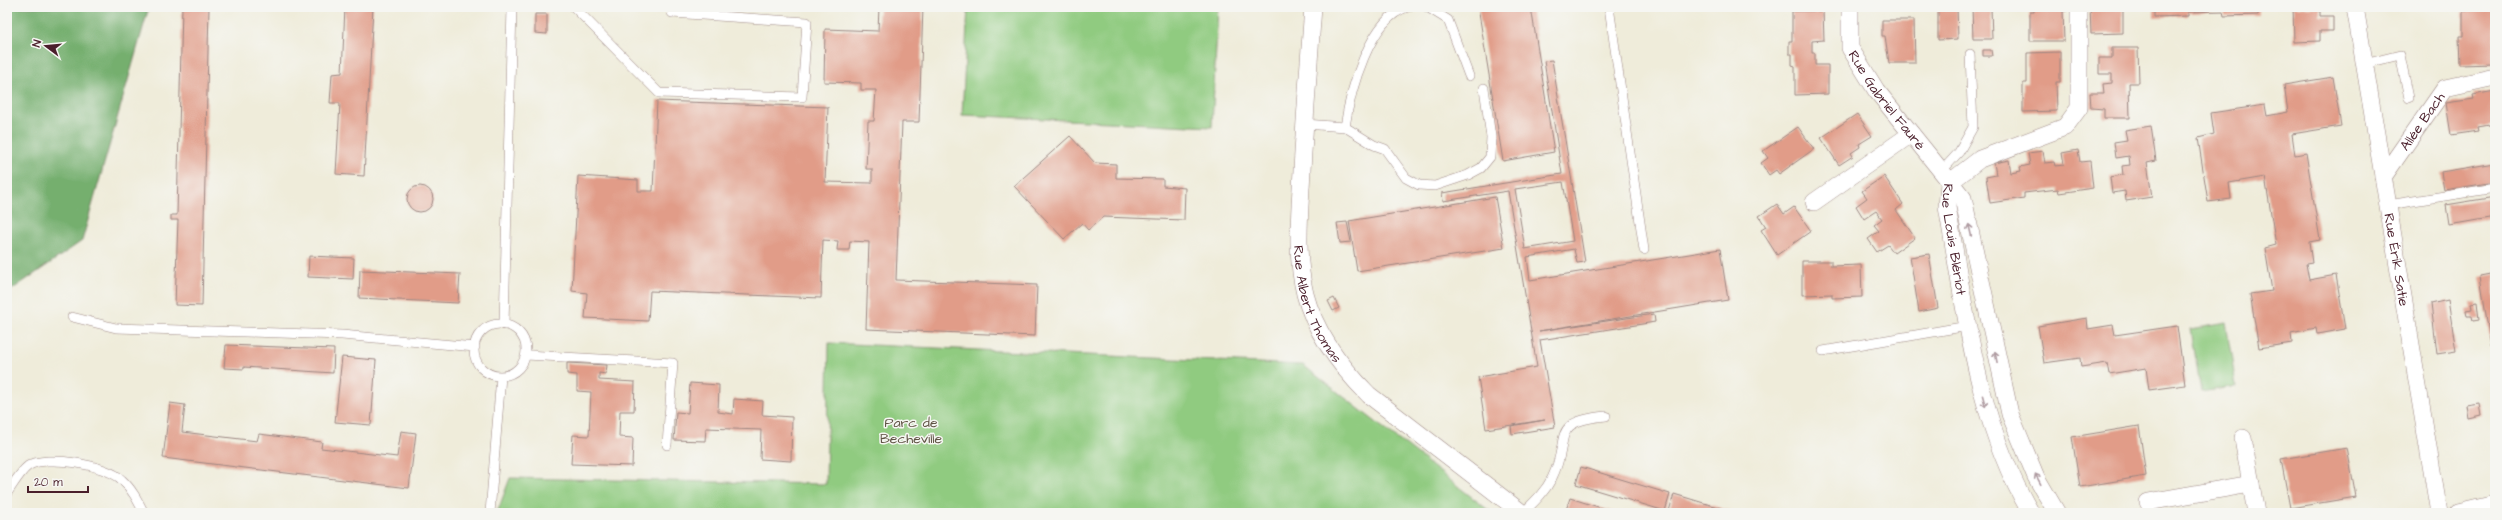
<svg xmlns="http://www.w3.org/2000/svg" width="2502" height="520" font-family="'Architects Daughter',sans-serif">
<rect width="100%" height="100%" fill="#f6f6f2"/>
<filter id="ink" filterUnits="userSpaceOnUse"><feTurbulence type="fractalNoise" baseFrequency=".025" numOctaves="2"/><feDisplacementMap in="SourceGraphic" scale="8" xChannelSelector="R" yChannelSelector="G"/><feConvolveMatrix kernelMatrix="1 2 1 2 8 2 1 2 1" color-interpolation-filters="sRGB"/></filter>
<filter id="wash" filterUnits="userSpaceOnUse"><feTurbulence type="fractalNoise" baseFrequency=".012" numOctaves="4" result="noise"/><feDisplacementMap in="SourceGraphic" scale="16" xChannelSelector="R" yChannelSelector="G"/><feGaussianBlur stdDeviation="0.9" result="paint"/><feColorMatrix in="noise" values="0 0 0 0 0 0 0 0 0 0 0 0 0 0 0 0 0 1.4 0 .05"/><feComposite in="paint" operator="in"/></filter>
<g filter="url(#wash)">
<rect width="100%" height="100%" fill="#efecda"/>
<path fill="#90cb80" stroke="#6d7556" d="M968,7H1218L1212,127L962,115Z
M2226,323L2236,386L2201,392L2191,329Z
M829,343L1303,365L1492,513H497L510,478L826,484Z"/>
<path fill="#74af6e" stroke="#5f674c" d="M7,7H149L82,241L7,293Z"/>
<g id="blocks">
<path fill="#e19c88" fill-rule="evenodd" d="M182,7H209L202,306L175,305L178,220H171V215H177Z
M345,7H373L364,176L336,174L340,103H330L332,74L342,73Z
M879,7H923L919,122H902L896,280L1037,285L1035,336L866,329L869,242L850,241L849,250H837L838,241L823,240L821,298L650,291L648,321L585,318L587,293L572,291L578,176L638,180V191H653L657,101L828,107L825,182L872,183V169H866L868,121H874L876,90H861V83L824,82L825,29L878,31Z
M1478,7H1531L1554,152L1503,161Z
M1938,7H1957L1958,39L1938,40Z
M1972,7H1991L1992,39H1973Z
M2034,7H2067V11H2063L2064,41H2030V12H2034Z
M2090,7H2123V33L2091,34Z
M2154,7H2258V15L2224,16L2223,11L2188,12V16L2154,17Z
M2293,7H2320V16H2333V31H2320V41L2294,42Z
M2467,7H2495L2493,64L2460,65L2459,36H2463V11H2467Z
M1792,11H1823L1824,40L1812,41V53H1815V65H1828V94L1795,95V66L1792,65V54H1789V41H1792Z
M535,14H547V34L535,33Z
M1882,20H1914L1915,63H1889L1885,36H1882Z
M2112,48H2138L2139,83H2129L2130,118H2104V109L2091,108L2090,93H2104L2103,84L2112,83V74H2099V58H2112Z
M1983,50H1991L1992,56H1983Z
M2060,52V82H2056L2057,111L2023,112V83H2027V53Z
M1552,60L1585,262L1577,263L1574,249L1527,257L1530,280L1720,249L1728,300L1539,331L1654,314L1655,322L1540,340L1555,427L1512,434L1511,426L1545,420L1486,429L1478,377L1537,367L1508,191L1443,201L1442,193L1562,174L1544,61ZM1563,182L1573,241L1525,249L1515,189Z
M2333,77L2341,126L2292,134L2295,155L2306,153L2320,240L2309,242L2312,263L2306,264L2309,280L2336,275L2345,329L2317,334L2316,328L2291,333L2292,343L2259,348L2250,294L2272,291L2265,248L2276,245L2265,177L2229,183L2231,199L2208,202L2198,138L2214,134L2211,113L2265,105L2267,116L2288,112L2284,85Z
M2495,91V124L2478,127L2479,131L2451,135L2446,103L2474,99L2473,95Z
M1857,114L1872,136L1859,144L1860,147L1851,153L1853,156L1839,165L1821,138Z
M2151,126L2156,161L2147,163L2152,197L2126,201L2125,191L2112,193L2110,177L2123,175L2122,166L2130,165L2129,156L2116,158L2114,142L2127,140L2125,130Z
M1798,127L1814,149L1779,174L1776,170L1769,175L1761,163L1768,158L1763,151Z
M1070,136L1095,163L1116,164V178L1163,179V186L1185,188L1184,220L1103,217L1088,230L1082,223L1064,239L1014,186Z
M2078,150L2080,162L2090,161L2093,188L2059,193L2058,189L2024,193V198L1990,203L1986,177L1996,175L1994,163L2009,160L2011,173L2021,171L2020,167L2030,165L2028,153L2043,151L2045,163L2054,162L2055,166L2064,165L2062,153Z
M2495,163V182L2444,190L2441,172Z
M1884,176L1903,204L1896,210L1915,238L1894,253L1888,245L1877,252L1868,239L1879,231L1874,225L1882,219L1876,211L1864,219L1856,206L1867,198L1862,191Z
M407 199a13 13 0 1 1 26 0a13 13 0 1 1-26 0Z
M1495,197L1504,248L1357,271L1349,221Z
M2495,197V217L2449,225L2446,205Z
M1777,204L1784,214L1794,207L1811,231L1777,255L1761,230L1766,227L1759,216Z
M1347,222L1351,242L1340,243L1337,223Z
M1929,254L1938,308L1919,312L1910,257Z
M309,256L354,258L353,279L308,277Z
M1802,261H1831V266L1861,265L1862,297L1832,298V294L1802,295Z
M360,270L460,274L458,303L359,298Z
M2495,273V346L2491,347L2480,276Z
M1334,298L1339,308L1333,311L1328,301Z
M2448,300L2456,351L2437,354L2431,304Z
M2477,302L2479,320L2473,321L2472,316H2467L2466,310L2472,309L2471,303Z
M2087,318L2088,329L2113,325L2115,335L2177,326L2185,385L2149,390L2146,368L2109,374L2107,363L2081,367L2080,358L2044,363L2038,326Z
M226,345L334,349L333,373L244,367V369L224,368Z
M342,357L376,360L371,425L335,422Z
M567,363L607,365L606,374L599,373V380L635,382L634,411H620L619,437L633,438L632,466L571,464L573,435L589,436L591,392L577,391V375L567,374Z
M690,383L719,385L718,412L733,414L734,399L763,401L762,415L792,417L791,461L760,459L761,430L706,428L705,441L674,440L676,412L688,413Z
M170,403L185,405L182,432L257,441L259,434L322,442L321,448L397,457L401,431L416,433L409,488L163,458Z
M2479,403L2481,415L2468,418L2466,405Z
M2139,426L2146,476L2080,487L2072,437Z
M2347,448L2356,497L2290,508L2281,459Z
M1581,467L1670,494L1665,511L1576,484Z
M1674,494L1737,513L1669,511Z
M1570,498L1617,513H1565Z"/>
</g>
</g>
<g filter="url(#ink)">
<use href="#blocks" fill-opacity="0" stroke="#9c8682" stroke-width="1"/>
<g fill="none" stroke-linecap="round" stroke-linejoin="round">
<defs>
<path id="service" d="M574,7L659,93L802,97L807,22L672,13
M1427,7L1448,20L1469,76
M1609,7L1644,250
M2364,64L2400,55L2409,98
M1305,124L1345,127L1374,145L1385,149L1406,178L1419,185L1435,186L1468,175L1481,168L1490,157L1491,137L1484,88
M1345,127C1350,92 1369,18 1408,7
M1941,172L1959,152L1973,127L1970,54
M2388,205L2495,188
M72,317L116,328L342,335L475,347
M474 350a26 26 0 1 1 52 0a26 26 0 1 1-52 0Z
M504,325L512,7
M1823,351L1968,326
M526,355L673,363L667,445
M7,493C13,485 20,472 28,466C46,454 107,465 122,480C132,489 138,501 144,513
M490,513L501,376
M1523,513C1534,502 1545,492 1552,478C1572,438 1547,422 1606,416"/>
<g id="minor">
<path id="s1" d="M1313,7C1309,61 1305,116 1302,170C1300,212 1295,253 1305,294C1315,333 1341,367 1369,395L1522,513"/>
<path id="s2" d="M1850,7V48L1876,90L1963,198L2010,414L2036,477L2057,513"/>
<path id="s3" d="M2355,7L2439,513"/>
<path id="s4" d="M2383,177L2445,88L2495,77"/>
<path id="s5" d="M1949,183L1947,207C1966,312 1976,420 2031,513"/>
<path d="M1949,183L1980,159L2065,127L2079,108V7"/>
<path d="M1814,202L1911,134"/>
<path d="M2243,438L2256,513"/>
<path d="M2148,502L2251,484"/>
<path d="M2458,513L2495,504"/>
</g>
</defs>
<use href="#service" stroke="#9c8682" stroke-width="10"/>
<use href="#minor" stroke="#9c8682" stroke-width="18"/>
<use href="#service" stroke="#fff" stroke-width="9"/>
<use href="#minor" stroke="#fff" stroke-width="17"/>
</g>
<defs><path id="oneway-shaft" d="M-6 0H5M1.5-3L5.5 0L1.5 3" fill="none" stroke-width="1.6" stroke-linecap="round" stroke-linejoin="round"/></defs>
<g stroke="#ae9aa0">
<use href="#oneway-shaft" transform="translate(1970 230) rotate(-103)"/>
<use href="#oneway-shaft" transform="translate(1996 357) rotate(-101)"/>
<use href="#oneway-shaft" transform="translate(1984 401) rotate(75)"/>
<use href="#oneway-shaft" transform="translate(2038 479) rotate(-118)"/>
</g>
</g>
<g text-anchor="middle" stroke-width="3" stroke-linejoin="round" paint-order="stroke">
<g font-size="14" fill="#4a1f2b" stroke="#f6f6f2">
<text dy="5" stroke="none"><textPath href="#s2" startOffset="105">Rue Gabriel Fauré</textPath></text>
<text dy="5" stroke="none"><textPath href="#s4" startOffset="68">Allée Bach</textPath></text>
<text dy="5" stroke="none"><textPath href="#s5" startOffset="57">Rue Louis Blériot</textPath></text>
<text dy="5" stroke="none"><textPath href="#s3" startOffset="256">Rue Érik Satie</textPath></text>
<text dy="5" stroke="none"><textPath href="#s1" startOffset="301">Rue Albert Thomas</textPath></text>
</g>
<g font-size="14" fill="#5f5344" stroke="#f6f6f2">
<text x="911" y="427">Parc de<tspan x="911" dy="16">Becheville</tspan></text>
</g>
</g>
<rect width="2502" height="520" fill="none" stroke="#f6f6f2" stroke-width="24"/>
<g transform="translate(46 46) rotate(286)" stroke="#f6f6f2" stroke-width="3" paint-order="stroke">
<path d="M0-3L7 15L0 10L-7 15Z" fill="#4a1f2b"/>
<text y="-6" font-size="11" font-weight="bold" text-anchor="middle" fill="#4a1f2b">N</text>
</g>
<path d="M28 486v6h60v-6" fill="none" stroke="#4a1f2b" stroke-width="2"/>
<text x="34" y="486" font-size="12" fill="#4a1f2b" stroke="#f6f6f2" stroke-width="3" paint-order="stroke">20 m</text>
</svg>
